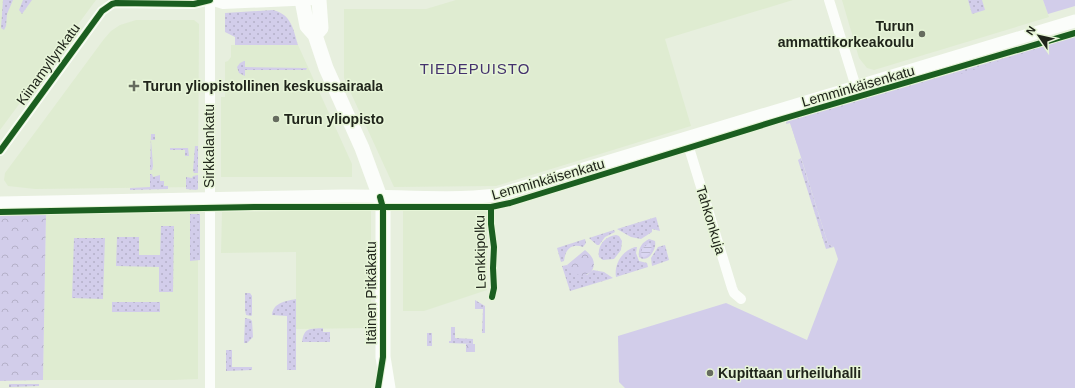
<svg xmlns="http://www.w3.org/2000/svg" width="1075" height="388" font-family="Helvetica,sans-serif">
<defs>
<pattern id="grass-dots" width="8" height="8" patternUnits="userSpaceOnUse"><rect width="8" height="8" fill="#d2cdea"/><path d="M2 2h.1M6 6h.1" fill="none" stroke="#b4b0c8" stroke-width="1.8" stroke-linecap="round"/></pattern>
<pattern id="park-crowns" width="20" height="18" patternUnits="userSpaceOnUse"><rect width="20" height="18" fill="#d2cdea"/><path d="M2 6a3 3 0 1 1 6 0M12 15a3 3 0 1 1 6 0" fill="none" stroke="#b4b0c8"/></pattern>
<pattern id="water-rules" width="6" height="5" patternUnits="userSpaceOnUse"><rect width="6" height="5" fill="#dad6f2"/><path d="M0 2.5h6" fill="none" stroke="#bbb8cf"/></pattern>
</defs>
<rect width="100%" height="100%" fill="#e7efde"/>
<path fill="#dfecd1" d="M0,0H96L0,130Z
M456,0H793L665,39L691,126L496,186L394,187L344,78V9H426Z
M842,0H1043L1049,17L874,70L867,68L859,58Z
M136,20H194L199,24L198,187L35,189L8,186L4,180L5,173L104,39L111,31L120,25Z
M231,45H298L352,164V177H221V97H225V62L228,61L231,57Z
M371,210V328L296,329V252L221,253L222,212Z
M403,210H481L487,212V290L424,311H403Z
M198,212V379L173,380H43L46,214Z"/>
<path fill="url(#grass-dots)" d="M3,0H13L7,14L6,26L4,30L1,28Z
M23,0H32L22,14L19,10Z
M968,0H982L985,10L972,14Z
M273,10C292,15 293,29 298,45H235V37L225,32V13Z
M1075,35V96L797,144L790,123L786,124L787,121L790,120C885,90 980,64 1075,35Z
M244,61H245V67L307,68L306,70H245V76L239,73L237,67L240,63Z
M151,134H155V140H151L153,166L152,170H150Z
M195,146H198V173H194L193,171Z
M170,148H188L189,156H185V150H170Z
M801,158L828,244L834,247L826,249L798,160Z
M150,174H152L153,177L160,175V181H164V186H168V189L130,190V188L150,187Z
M198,175V189L196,190L186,189V177L192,178L193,176Z
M190,214H200V260L190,261Z
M656,217L660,231L652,229V232L641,239L631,237L617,229Z
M161,226H174L173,292H159V267L116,266L117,237H139V255H160Z
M614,230L615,232L605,237L599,245H597L589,238Z
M616,235L619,236L622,241L621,250L614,259L603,260L599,257C597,246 605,236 616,235Z
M74,238H105L103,299L72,298Z
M585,239L586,243L583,247C571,243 565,250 564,261L561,262L557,248Z
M649,239L655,241C657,249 648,264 639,257C638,249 641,243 649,239Z
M665,245L669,260L652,266L651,258L658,247Z
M635,247H637L636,253L639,261L647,263L648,267L616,277C614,264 622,251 635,247Z
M567,265L569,268L587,275L593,270L604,272L613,278L570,291L562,266Z
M245,293H250L252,296V315L251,316L246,315L245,310Z
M296,299V370H287V316L272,315C273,303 285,301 296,299Z
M475,300L485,306V333H482L483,309H475Z
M112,302H160V312H112Z
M245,318L250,319L252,321L253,337L247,343H244Z
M451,327H455V338L473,339V344L449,343V341H451Z
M323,328V332H330V342H302C304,327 310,329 323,328Z
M427,333H432V346H427Z
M226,350H232V367H252V370L226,371Z
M9,384H39V386L9,387Z"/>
<path fill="url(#park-crowns)" d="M22,212H46V214L43,380L0,381V213Z
M585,250C593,256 597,264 591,272L584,276C576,275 570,272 567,265Z
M466,344H475V352H466Z"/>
<path fill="#d2cdea" d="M1043,0H1075V6L1048,14Z
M1075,37V388H625L619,382L618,336L726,303L807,340L838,259L834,247L828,244L790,122L958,72L960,74L976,69L977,68Z"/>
<path fill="url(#water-rules)" d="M649,243L651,245C653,250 648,257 643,257L641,255L642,249Z"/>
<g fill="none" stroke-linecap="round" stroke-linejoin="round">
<path stroke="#fbfdfa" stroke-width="10" d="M210,0V388
M210,0L223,4L315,0
M829,0L856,87
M686,138L732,288L734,293L741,299
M0,151L102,11L112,4L116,3L194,4L210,0"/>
<path stroke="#fbfdfa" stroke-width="13" d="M0,203C114,200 228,198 342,196C393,195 445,201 497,195L1075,21"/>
<path stroke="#fbfdfa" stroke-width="15" d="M302,0L307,26L315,35L326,68L362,148L380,197L383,208V357L388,388
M315,35L321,28L319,0"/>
<defs>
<path id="cycleway" d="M0,151L102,11L112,4L116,3L194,4L210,0
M491,207V224L494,247L493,268L494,288L492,297
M0,212L254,207H491L510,203L782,119L1075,33
M378,388L383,357V208L380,197"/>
</defs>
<use href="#cycleway" stroke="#e7f5d8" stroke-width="8"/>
<use href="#cycleway" stroke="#1b5e20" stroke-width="6"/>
</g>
<g fill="#666c5f" stroke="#e7f5d8" stroke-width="1.5">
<circle cx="922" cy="34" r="4"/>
<path d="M132 80h4v4h4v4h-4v4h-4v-4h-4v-4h4z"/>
<circle cx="276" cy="119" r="4"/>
<circle cx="710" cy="373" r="4"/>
</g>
<g text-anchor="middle" stroke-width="3" stroke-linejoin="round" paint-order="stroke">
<g font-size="14" font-weight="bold" fill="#20251b" stroke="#e7f5d8" text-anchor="start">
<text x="914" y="31" text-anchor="end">Turun<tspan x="914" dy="16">ammattikorkeakoulu</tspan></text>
<text x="143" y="91">Turun yliopistollinen keskussairaala</text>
<text x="284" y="124">Turun yliopisto</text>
<text x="718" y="378">Kupittaan urheiluhalli</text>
</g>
<g font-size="14" fill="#20251b" stroke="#e7f5d8">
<text transform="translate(48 64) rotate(-54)" y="5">Kiinamyllynkatu</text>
<text transform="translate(858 86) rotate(-16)" y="5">Lemminkäisenkatu</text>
<text transform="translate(209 146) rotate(-90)" y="5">Sirkkalankatu</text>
<text transform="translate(548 179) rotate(-16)" y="5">Lemminkäisenkatu</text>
<text transform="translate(711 220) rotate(73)" y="5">Tahkonkuja</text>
<text transform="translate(480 252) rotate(-91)" y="5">Lenkkipolku</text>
<text transform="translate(371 293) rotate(-90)" y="5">Itäinen Pitkäkatu</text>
</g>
<g font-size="15" letter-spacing="1" fill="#44326d" stroke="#e7f5d8">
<text x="475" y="74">TIEDEPUISTO</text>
</g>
</g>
<g transform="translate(1039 36) rotate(304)" stroke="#e7f5d8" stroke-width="3" paint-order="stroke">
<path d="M0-3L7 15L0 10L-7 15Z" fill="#20251b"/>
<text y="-6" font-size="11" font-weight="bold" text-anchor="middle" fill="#20251b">N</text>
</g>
</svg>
